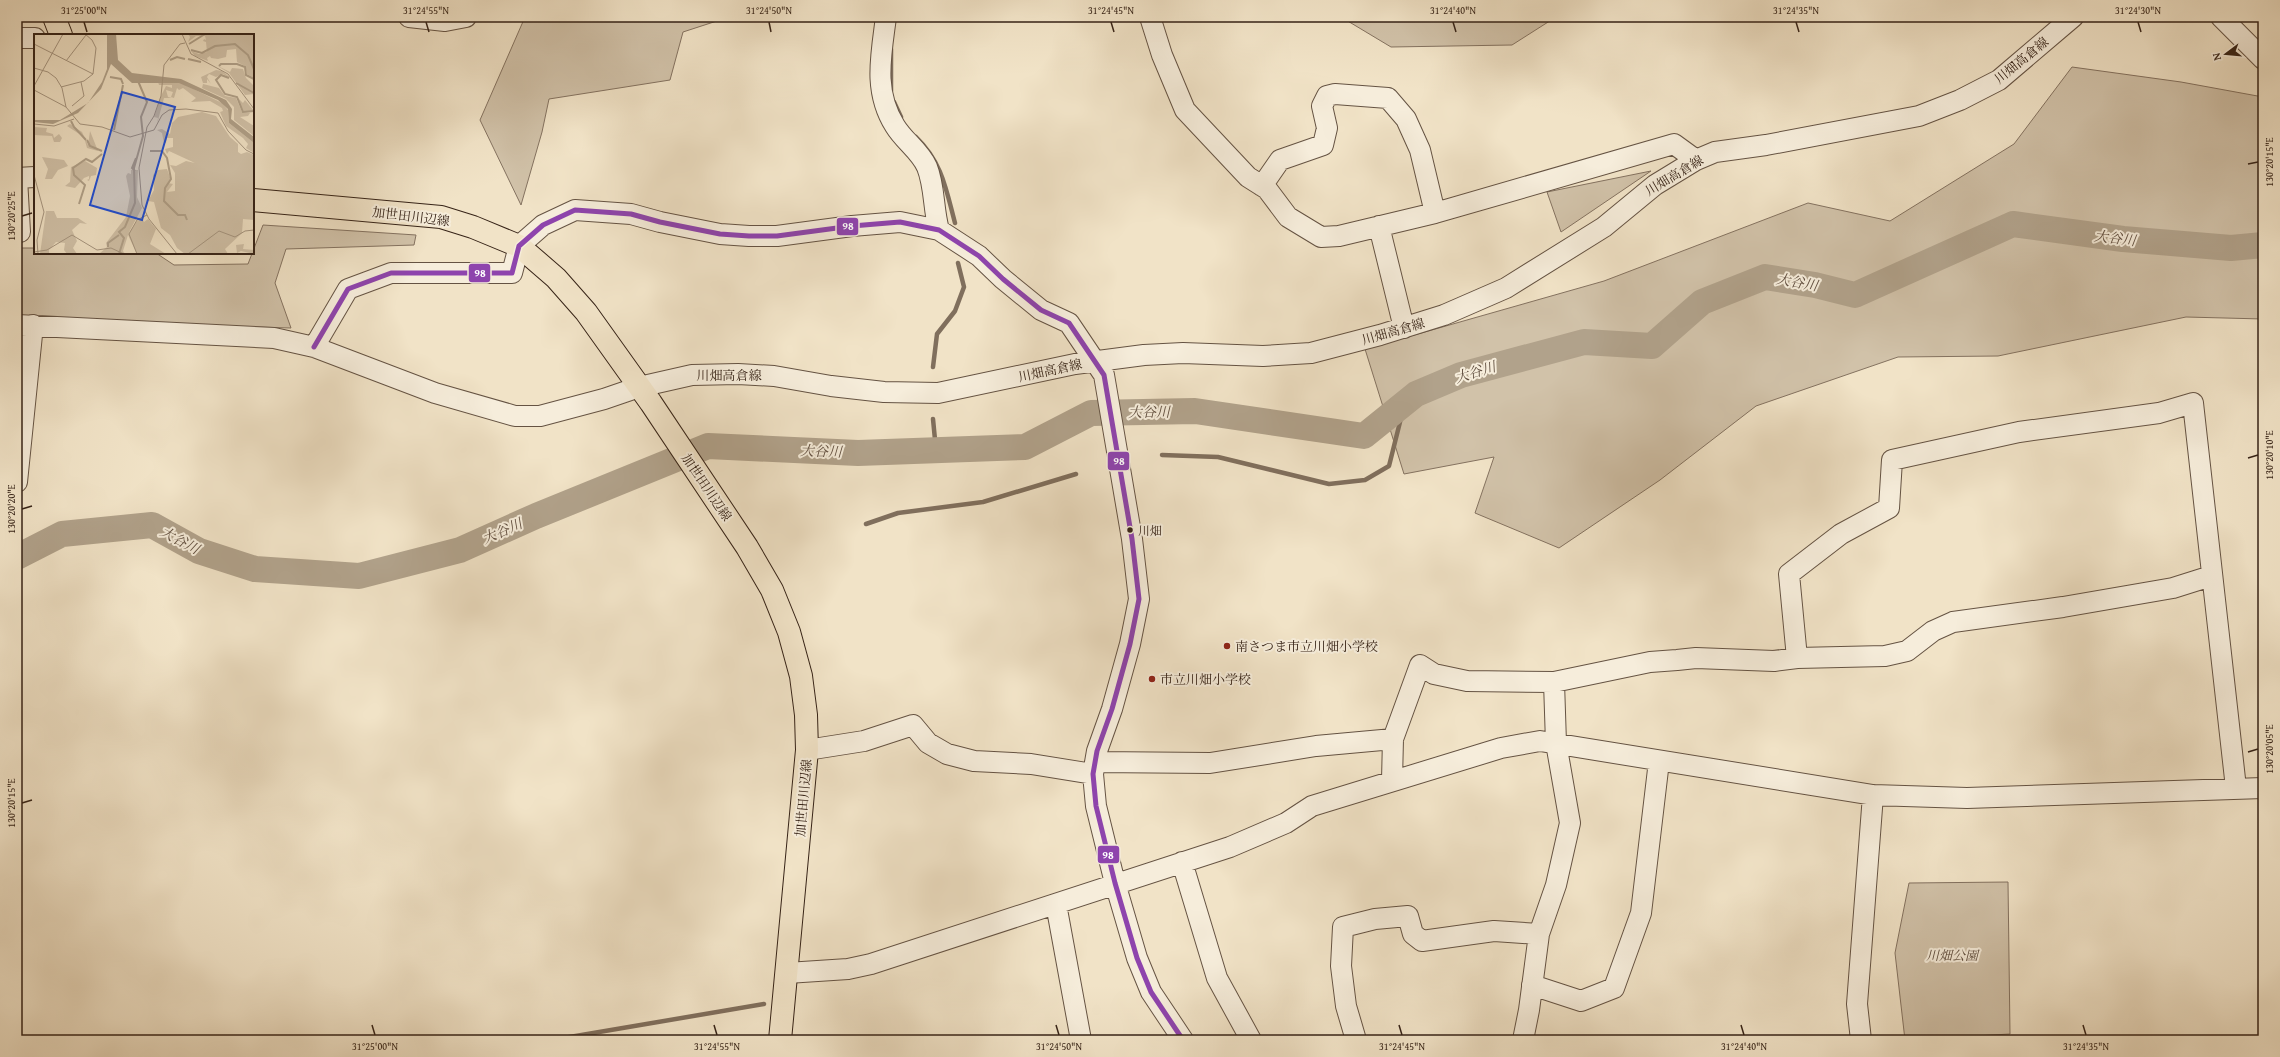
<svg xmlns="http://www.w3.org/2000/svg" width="2280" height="1057" font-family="'Gentium Book Plus','Noto Serif JP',serif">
<rect width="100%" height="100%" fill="#f1e3c7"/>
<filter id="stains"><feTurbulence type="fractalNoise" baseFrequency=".005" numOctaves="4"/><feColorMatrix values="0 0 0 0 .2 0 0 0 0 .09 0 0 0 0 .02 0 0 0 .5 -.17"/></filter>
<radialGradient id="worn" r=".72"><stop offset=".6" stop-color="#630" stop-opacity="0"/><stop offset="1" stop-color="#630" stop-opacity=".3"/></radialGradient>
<path fill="#d1c2a9" stroke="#847260" d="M525,17H726V18L683,32L670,80L549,99L542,132L521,205L480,120Z
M1341,17H1556L1512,45L1391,47Z
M2072,67L2181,82L2263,97V319L2186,317L1998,356L1898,357L1756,406L1660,480L1559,548L1475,513L1494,457L1404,474L1365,349L1604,281L1808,203L1890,221L2014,144Z
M1651,171L1561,232L1547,192Z
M263,225L416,235L414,245L286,249L275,283L291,328L17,320V248H35V253H156L174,265L248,264Z
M2008,882L2010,1034L1905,1040L1895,953L1909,883Z"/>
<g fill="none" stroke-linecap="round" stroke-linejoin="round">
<path stroke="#806f5d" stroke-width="4.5" d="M891,91V49
M894,102L901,117
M916,137C942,162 946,189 955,223
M933,367L937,334L955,311L964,287L958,263
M933,419L936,450
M1162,455L1218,457L1329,484L1365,480L1389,466L1405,402
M866,524L898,513L983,502L1076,474
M552,1040L764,1004"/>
<path stroke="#b1a28b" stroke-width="26" d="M17,557L62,534L152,525L199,551L255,569L359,576L460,550L536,516L708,446L858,453L1025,447L1091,413L1195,411L1364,436L1416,394L1461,375L1584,342L1652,346L1702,302L1765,277L1815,285L1855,295L2013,224L2123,239L2231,248L2263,245"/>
<defs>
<path id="minor" d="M409,17L445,21L466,17
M886,17C881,56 873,91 895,126C904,141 920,151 927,167C935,187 933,209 939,230
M1150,17L1162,55L1185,110L1248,177L1267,189L1288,217L1321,237L1339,236L1435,213L1674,144L1696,160
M2221,17L2263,59
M17,38H35
M1262,186L1280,160L1323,145L1327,128L1322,106L1327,96L1335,94L1388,98L1406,119L1420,150L1435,213
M1379,226L1404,328
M20,232L17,178L35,177
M17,325L274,338L314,347L435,393L515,416H540L604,399L639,387L692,375L738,374L774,376L831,386L884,392L938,393L1075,364L1144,355L1183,353L1263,356L1311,353L1380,335L1444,315L1506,288L1604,227L1655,185L1696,160L1715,152L1766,145L1919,116L1960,100L1999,80L2073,17
M314,347L348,289L391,273H512L519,246L543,225L575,210L631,214L660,222L720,234L749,236H777L852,226L900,222L939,230L979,256L1003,279L1041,310L1069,323L1104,375L1132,539L1139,599L1130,644L1112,709L1097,751L1093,774L1096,806L1115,883L1137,958L1151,992L1183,1040
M17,482L33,325
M1797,658L1789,574L1841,534L1889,508L1892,460L2019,432L2159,413L2193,403L2236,788
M807,750L864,741L913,725L928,743L947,754L974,761L1031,764L1093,774
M1095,762L1210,763L1316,746L1393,739
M1392,780L1393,739L1420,665L1434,674L1467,681L1554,682L1650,662L1677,660L1696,658L1774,661L1797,658L1885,656L1907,651L1933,631L1953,622L2063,607L2173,588L2211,576
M1182,862L1217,978L1251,1040
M1056,904L1081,1040
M787,973L848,969L871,964L1230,847L1286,823L1312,806L1501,748L1540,741L1873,795L1967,798L2263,788
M1532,985L1581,1001L1614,988L1641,913L1659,761
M1356,1040L1346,1006L1341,966L1343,927L1375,919L1408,916L1413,934L1422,941L1494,931L1539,934
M1523,1040L1529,1010L1539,934L1556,885L1570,823L1556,743L1554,682
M1861,1040L1857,1004L1873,795"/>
<path id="major" d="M54,17L61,35
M253,200L441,217L473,227L519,246L556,278L586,312L651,403L747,547L772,590L789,632L801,676L806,715L807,750L780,1040"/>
</defs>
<use href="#minor" stroke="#655343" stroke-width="22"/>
<use href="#major" stroke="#362317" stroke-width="24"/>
<use href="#minor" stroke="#f6eddb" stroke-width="20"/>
<use href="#major" stroke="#f1e3c7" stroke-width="22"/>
<defs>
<path id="bus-1" d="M314,347L348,289L391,273H512L519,246L543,225L575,210L631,214L660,222L720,234L749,236H777L852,226L900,222L939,230L979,256L1003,279L1041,310L1069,323L1104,375L1132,539L1139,599L1130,644L1112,709L1097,751L1093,774L1096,806L1115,883L1137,958L1151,992L1183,1040"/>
</defs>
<use href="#bus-1" stroke="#f6eddb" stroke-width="8"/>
<use href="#bus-1" stroke="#8e44ad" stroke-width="5"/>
</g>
<path fill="none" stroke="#362317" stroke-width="1.5" d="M84,22L87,32M426,22L429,32M769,22L771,32M1111,22L1114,32M1453,22L1456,32M1796,22L1799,32M2138,22L2141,32M2248,164L2258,162M22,216L32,213M2248,458L2258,455M22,509L32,506M2248,752L2258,749M22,803L32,800M372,1025L375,1035M714,1025L717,1035M1056,1025L1059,1035M1399,1025L1402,1035M1741,1025L1744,1035M2083,1025L2086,1035"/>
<circle fill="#362317" stroke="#f6eddb" stroke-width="1.5" cx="1130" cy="530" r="3.5"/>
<g fill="#8f2418" stroke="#f6eddb" stroke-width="1.5">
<circle cx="1227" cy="646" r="4"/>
<circle cx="1152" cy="679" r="4"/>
</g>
<g text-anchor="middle" stroke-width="4" stroke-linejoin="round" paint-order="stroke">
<g font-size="12" fill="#362317" stroke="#f6eddb" text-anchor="start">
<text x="1138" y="535">川畑</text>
</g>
<g font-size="13" fill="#362317" stroke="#f6eddb">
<text transform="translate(2021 60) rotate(-39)" y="5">川畑高倉線</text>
<text transform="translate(1674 175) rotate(-31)" y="5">川畑高倉線</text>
<text transform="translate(411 216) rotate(7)" y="5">加世田川辺線</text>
<text transform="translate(1393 331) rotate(-16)" y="5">川畑高倉線</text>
<text transform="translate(1050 370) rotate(-12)" y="5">川畑高倉線</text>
<text x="729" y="380">川畑高倉線</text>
<text transform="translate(707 487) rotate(56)" y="5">加世田川辺線</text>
<text transform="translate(803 798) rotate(-85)" y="5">加世田川辺線</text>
</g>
<g font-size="13" fill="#362317" stroke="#f6eddb" text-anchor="start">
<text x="1235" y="651">南さつま市立川畑小学校</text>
<text x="1160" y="684">市立川畑小学校</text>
</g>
<g font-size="13" font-style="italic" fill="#5d4b3c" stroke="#f6eddb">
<text x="1952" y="960">川畑公園</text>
</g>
<g font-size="14" font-style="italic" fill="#614f40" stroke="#f6eddb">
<text transform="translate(2115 238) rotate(7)" y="5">大谷川</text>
<text transform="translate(1797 282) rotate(10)" y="5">大谷川</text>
<text transform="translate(1475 372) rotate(-17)" y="5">大谷川</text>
<text transform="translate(1149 412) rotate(-1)" y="5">大谷川</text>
<text transform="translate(821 451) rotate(2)" y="5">大谷川</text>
<text transform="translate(502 531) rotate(-24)" y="5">大谷川</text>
<text transform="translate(180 540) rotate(28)" y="5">大谷川</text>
</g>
</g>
<g transform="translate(34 34)">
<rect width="220" height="220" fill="#f1e3c7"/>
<path d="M154,0H220V44L213,40L211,32L203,28L202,15L193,16L192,23L184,25L177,24L176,22L173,24L174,27L161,22L157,17L165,20L173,18L172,8L169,7L170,5L172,6L171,2H162L154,8L156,3ZM182,31L196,38L198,34L209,35L212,44L220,52V60L211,61L195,39ZM182,36L188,37L198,45L189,40L182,43L175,40L173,43L177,50L173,45V49H169L167,43ZM124,48H145L188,69L194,76L195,89L220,109V119L212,114L214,110L209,104L192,92L186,78L189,77L188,74L176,67L157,68L162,64L149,54L145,56L143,54L140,64L137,63L139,58L132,56L134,63L138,64H130L123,90L124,84L120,83L128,60L132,52L138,54V51H125ZM169,50L185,54L191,62L202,64L208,78L216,79L214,82L206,83L220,92V102L200,86V73L192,65L168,54ZM191,59L202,62L209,69L211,66L220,77H209L202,62ZM168,78L182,82L196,103L204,110V118L207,120L213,118L220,121V186L209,185L208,199L191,215L194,220H151L143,214L136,201L127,194L120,168L114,167L120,156L119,141L124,136L133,135L137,146L134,149L139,150L133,158L141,157V139L136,131L142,132L152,127L161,129L135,117L133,120L131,115L139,113V104H133L132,109H130L128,99L123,96L128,95L136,100L138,89L144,83ZM36,90L48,98L54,111L56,97L64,117L53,114L50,103L33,92ZM0,93L13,94L12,98L19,100L20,104L25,100L28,104L26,108H20L18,102L0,101ZM8,123L30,126L34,132L24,136L18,145H11L14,135ZM51,127L63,134L62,141L57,142L55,147L53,146L55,145V142L50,144L41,154L31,152L36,148L37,133ZM97,136H104L103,163L108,174L94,200L102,188L108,184L110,188L114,185L122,195L116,210L132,220H103L94,201L89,217L91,220H65L73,213L72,209L92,183L96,162L92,142L94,139L97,140ZM12,177H20L23,184H44L53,190L46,189L38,196L43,207L39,214L43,220H33L30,216L31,209L22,208L15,216V220H6ZM210,210L209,215L220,216V220L207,217L203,219L202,211Z" fill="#d1c2a9"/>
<path d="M73,0H82L84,26L98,39L147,45L192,66L198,75L197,85L220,103V109L195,89L194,75L184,66L145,49H98L77,30L67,55L44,79L19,90L0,88V86H26L54,69L68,48L73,35Z" fill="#b1a28b"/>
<path fill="none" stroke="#b1a28b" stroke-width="2" d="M155,10L171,0M157,16L168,19L181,12L201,10L214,21L220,35M154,25L167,28M136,26L143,23L151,25M185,32L187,30H203L211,33L212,41L220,45M76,43L87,45L89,50M195,44L187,41L182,46L191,60L203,63L209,78L220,77M202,49L220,59M37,87L40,93L52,106M80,96L89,51M53,106L56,112L68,117M116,117H128L133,124L137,145L131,154L130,167L144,181H151L153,186M101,137L98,134L102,124M45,170L51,151L40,141L39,134L52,125L58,128L68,120M74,213V209L85,201M85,220L90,204L85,198L91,193L101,169L100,134L109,102L107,83L113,68L104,47"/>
<path fill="none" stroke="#a69681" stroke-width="1" d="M148,0L157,20L194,40L220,75M0,10L59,40M32,27L52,1M0,34L14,38L22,44L28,54L32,73M0,52L29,0M27,53L50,47L59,40L62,14L58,6L51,0M0,56L32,73L46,90L68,93L96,103L120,96L128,81L135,76L152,75L184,79L194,97L212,116L220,120M38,72L50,62L47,48M0,90L20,92L40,85M0,141L10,178L3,206L4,220M0,218L13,216L38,201L63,216L77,214L90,220M103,220L95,200L103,186L113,181M143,220L115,185L108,171L105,134L113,93L120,82L127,62L130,31L146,10L151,9M154,220L185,197L201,203L211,197L220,196"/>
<path fill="#1d4ed8" fill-opacity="0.15" stroke="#1d4ed8" stroke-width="2" d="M88,58L141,73L108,186L56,171Z"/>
<rect width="220" height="220" fill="none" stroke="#362317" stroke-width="2"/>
</g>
<g stroke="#f6eddb" stroke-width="1.5">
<rect x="836" y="217" width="23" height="19" rx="4" fill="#8e44ad"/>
<rect x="468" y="263" width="23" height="20" rx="4" fill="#8e44ad"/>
<rect x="1107" y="451" width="23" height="20" rx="4" fill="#8e44ad"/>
<rect x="1097" y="845" width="23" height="19" rx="4" fill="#8e44ad"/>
</g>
<g font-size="11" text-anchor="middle" font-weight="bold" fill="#fff">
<text x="848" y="230">98</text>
<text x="480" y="277">98</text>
<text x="1119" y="465">98</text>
<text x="1108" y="859">98</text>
</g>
<rect width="2280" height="1057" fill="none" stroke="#f1e3c7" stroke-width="44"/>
<g transform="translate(2226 54) rotate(254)" stroke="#f6eddb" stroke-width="3" paint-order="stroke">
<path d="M0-3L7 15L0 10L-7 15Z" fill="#362317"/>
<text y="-6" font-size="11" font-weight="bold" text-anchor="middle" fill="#362317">N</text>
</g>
<rect x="22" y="22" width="2236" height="1013" fill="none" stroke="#362317" stroke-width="1.5"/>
<g font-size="10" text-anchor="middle" fill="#362317">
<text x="84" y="14">31°25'00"N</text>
<text x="426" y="14">31°24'55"N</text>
<text x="769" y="14">31°24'50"N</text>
<text x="1111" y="14">31°24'45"N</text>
<text x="1453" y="14">31°24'40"N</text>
<text x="1796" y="14">31°24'35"N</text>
<text x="2138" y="14">31°24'30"N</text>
<text transform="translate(2269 162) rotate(-90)" y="4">130°20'15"E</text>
<text transform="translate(11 216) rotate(-90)" y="4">130°20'25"E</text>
<text transform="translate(2269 455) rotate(-90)" y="4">130°20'10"E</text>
<text transform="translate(11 509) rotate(-90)" y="4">130°20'20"E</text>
<text transform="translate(2269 749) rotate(-90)" y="4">130°20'05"E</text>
<text transform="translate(11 803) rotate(-90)" y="4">130°20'15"E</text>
<text x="375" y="1050">31°25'00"N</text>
<text x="717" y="1050">31°24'55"N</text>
<text x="1059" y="1050">31°24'50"N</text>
<text x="1402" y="1050">31°24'45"N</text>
<text x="1744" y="1050">31°24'40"N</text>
<text x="2086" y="1050">31°24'35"N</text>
</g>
<rect width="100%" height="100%" filter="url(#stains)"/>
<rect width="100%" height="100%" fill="url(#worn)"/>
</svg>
